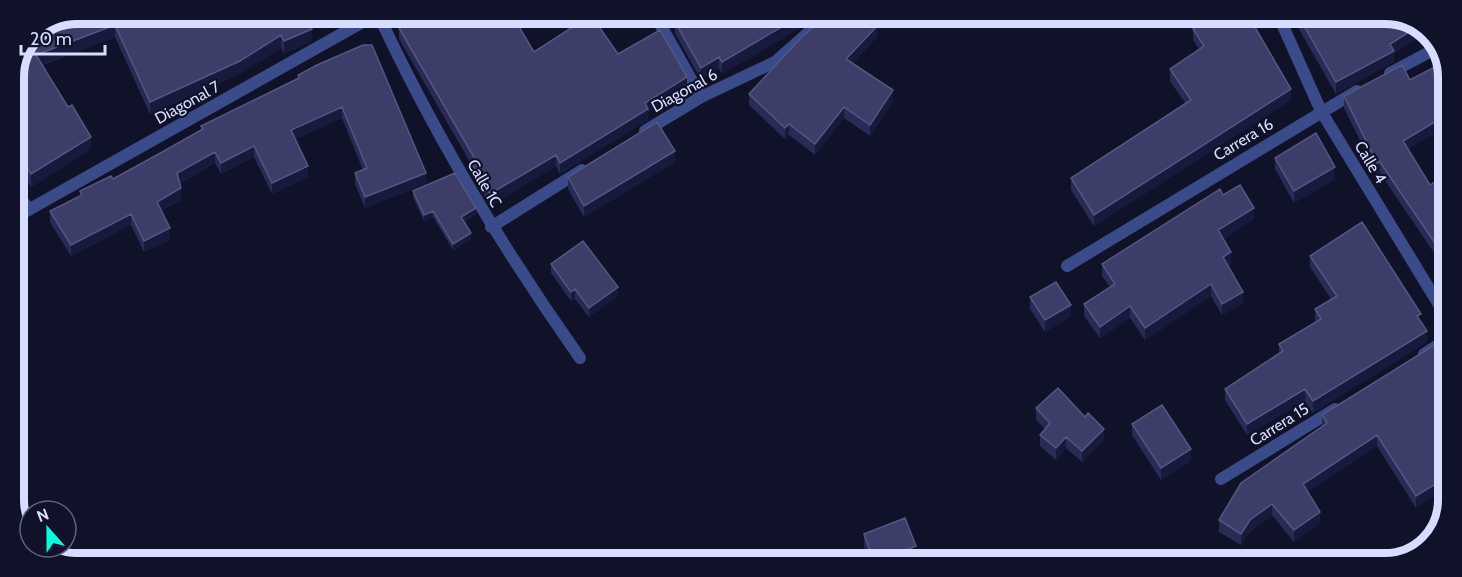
<svg xmlns="http://www.w3.org/2000/svg" width="1462" height="577" font-family="Cabin,sans-serif">
<rect width="100%" height="100%" fill="#101229"/>
<g fill="none" stroke-linecap="round" stroke-linejoin="round">
<path stroke="#3b4a88" stroke-width="12" d="M378,14C435,136 503,249 580,358
M655,15L701,97
M1279,17L1321,111L1447,318
M1390,73L1439,47
M645,131L701,97L775,62L809,32
M14,188L29,210
M14,218L377,14
M491,227L582,170
M1067,266L1357,91
M1424,354L1446,340
M1221,479L1335,409"/>
</g>
<path fill="#292b57" d="M77,14H330V24L312,28V41L284,54L281,48L240,74L150,114L115,37L43,65L91,149L31,187L14,159V73Z
M429,14L525,15L515,20L534,52L590,16L589,15H592L618,54L687,88L648,112V120L560,174L556,166L490,206L470,172V162L399,39V28Z
M677,15H815L802,27L722,74L719,68L701,80L675,33V22L680,19Z
M1198,16L1249,17L1291,100L1094,226L1071,190V178L1185,103L1170,81V69L1199,49L1193,40V29L1202,23Z
M1292,17H1406L1427,33L1394,53V62L1336,94Z
M878,36L853,63L893,101L870,136L844,118L815,155L789,135L785,139L749,105V94Z
M317,65L426,184L365,208L355,184V173L363,170L342,118L295,139L308,177L272,194L254,157L221,174L215,163L180,183L181,200L161,211L170,240L144,252L131,225L71,256L50,222V211L80,196V191L113,179L201,130V126L298,78V75Z
M1344,96L1408,149L1430,185L1448,173L1447,272L1380,173L1377,175L1344,108Z
M1275,158L1335,179L1294,203L1275,169Z
M675,162L584,217L568,189V177Z
M413,191L476,214L464,222L471,239L453,250L433,217L424,221L413,197Z
M1223,195L1254,219L1223,239L1231,264L1228,266L1243,303L1222,315L1211,296L1145,340L1130,318L1100,338L1084,316V304L1110,287L1102,276V264Z
M1310,256L1421,322L1427,342L1313,413L1305,401L1247,435L1225,400V389L1279,354V344L1316,322L1315,321V309L1331,299L1310,267Z
M551,264L618,296L589,317L575,299L571,301L551,273Z
M1030,297L1071,316L1045,332L1030,309Z
M1446,350L1445,506L1437,494L1416,508L1377,446L1308,492L1320,523L1294,542L1272,515L1250,532L1241,545L1219,532V520L1322,426V415Z
M1036,408L1104,440L1082,462L1066,448L1056,460L1040,446V435L1045,429L1036,420Z
M1132,424L1191,461L1161,480L1132,435Z
M864,534L916,557L903,562H870L864,546Z"/>
<path fill="#17193d" d="M319,14H330V24L307,30V17Z
M510,15H525L510,23Z
M802,15H815L802,27L722,74V62Z
M115,25V37L36,67V55Z
M878,25V36L846,70V59Z
M1419,26L1427,33L1394,53V62L1336,94V82L1390,44Z
M312,29V41L284,54V41Z
M281,35V48L240,74L150,114V102Z
M719,57V68L701,80V68Z
M687,77V88L648,112V120L560,174V163L645,103Z
M1291,89V100L1094,226V215Z
M893,90V101L870,136V125Z
M342,107V118L291,141V130Z
M844,107V118L815,155V144Z
M1448,114V126L1403,152V141Z
M789,124V135L785,139V128Z
M91,137V149L31,187V174Z
M254,146V157L221,174V163Z
M675,151V162L584,217V206Z
M215,152V163L177,184V173Z
M556,155V166L490,206V194Z
M1380,162V173L1377,175V163Z
M308,166V177L272,194V183Z
M1335,167V179L1294,203V191Z
M426,173V184L365,208V197Z
M181,188V200L157,213V202Z
M476,208V214L461,223V217Z
M1254,208V219L1218,242V230Z
M433,211V217L424,221V215Z
M131,214V225L71,256V245Z
M170,228V240L144,252V241Z
M471,233V239L453,250V244Z
M1231,252V264L1223,269V257Z
M18,272V283L14,285V274Z
M1211,284V296L1145,340V328Z
M618,287V296L589,317V308Z
M575,289V299L571,301V292Z
M1243,292V303L1222,315V304Z
M1071,305V316L1045,332V320Z
M1130,306V318L1100,338V327Z
M1427,331V342L1313,413V401Z
M1305,389V401L1247,435V424Z
M1104,429V440L1082,462V451Z
M1377,435V446L1303,496V484Z
M1066,437V448L1056,460V448Z
M1191,449V461L1161,480V468Z
M1437,483V494L1416,508V496Z
M1272,504V515L1250,532L1241,545V534L1250,520Z
M1320,512V523L1294,542V530Z
M916,546V557L903,562H874Z"/>
<path fill="#3c3e69" stroke="#545780" stroke-width="1.5" d="M77,14H319L307,17L312,29L284,41L281,35L240,61L150,102L115,25L36,55L68,107L72,105L91,137L31,174L14,147V73L32,32Z
M429,14L512,15L534,52L591,15L618,54L660,30L687,77L645,103L648,109L560,163L556,155L490,194L470,161L475,159L399,28Z
M684,15H802L722,62L719,57L701,68L675,22L685,16Z
M827,15L867,16L878,25L846,59L893,90L870,125L844,107L815,144L789,124L785,128L749,94L801,38Z
M1205,16L1249,17L1291,89L1094,215L1071,178L1191,100L1170,69L1204,46L1193,29L1207,20Z
M1299,17H1406L1419,26L1390,44L1394,51L1336,82Z
M363,45H372L426,173L365,197L355,173L367,168L342,107L291,130L308,166L272,183L254,146L221,163L215,152L177,173L181,188L157,202L170,228L144,241L131,214L71,245L50,211L82,195L80,191L111,176L113,179L164,151L203,129L201,126L299,78L298,75L317,65Z
M1444,62L1448,72V114L1403,141L1430,185L1448,173L1447,261L1380,162L1377,163L1344,96L1402,65L1410,80Z
M657,122L675,151L584,206L568,177Z
M1316,133L1335,167L1294,191L1275,158Z
M455,173L476,208L461,217L471,233L453,244L433,211L424,215L413,191Z
M1240,185L1254,208L1218,230L1231,252L1223,257L1243,292L1222,304L1211,284L1145,328L1130,306L1100,327L1084,304L1115,284L1102,264L1220,189L1223,195Z
M1362,222L1421,314L1417,316L1427,331L1313,401L1305,389L1247,424L1225,389L1283,351L1279,344L1321,319L1315,309L1337,296L1310,256Z
M583,241L618,287L589,308L575,289L571,292L551,264Z
M14,264L18,272L14,274Z
M1056,282L1071,305L1045,320L1030,297Z
M1436,344L1442,352L1446,350L1445,494L1437,483L1416,496L1377,435L1303,484L1320,512L1294,530L1272,504L1250,520L1241,534L1219,520L1241,483L1327,423L1322,415Z
M1058,388L1085,417L1088,413L1104,429L1082,451L1066,437L1056,448L1040,435L1050,423L1036,408Z
M1162,405L1191,449L1161,468L1132,424Z
M905,518L916,546L874,562L864,534Z"/>
<g text-anchor="middle" stroke-width="4.5" stroke-linejoin="round" paint-order="stroke">
<g font-size="16" fill="#d8ddff" stroke="#101229">
<text transform="translate(684 90) rotate(-29)" y="6">Diagonal 6</text>
<text transform="translate(187 102) rotate(-29)" y="6">Diagonal 7</text>
<text transform="translate(1243 139) rotate(-31)" y="6">Carrera 16</text>
<text transform="translate(1371 162) rotate(59)" y="6">Calle 4</text>
<text transform="translate(485 183) rotate(60)" y="6">Calle 1C</text>
<text transform="translate(1279 424) rotate(-32)" y="6">Carrera 15</text>
</g>
</g>
<path d="M0 0H1462V577H0ZM77 24H1385A53 53 0 0 1 1438 77V500A53 53 0 0 1 1385 553H77A53 53 0 0 1 24 500V77A53 53 0 0 1 77 24Z" fill="#101229" fill-rule="evenodd"/>
<path fill="none" stroke="#d8ddff" stroke-width="8" d="M77 24H1385A53 53 0 0 1 1438 77V500A53 53 0 0 1 1385 553H77A53 53 0 0 1 24 500V77A53 53 0 0 1 77 24Z"/>
<g transform="translate(48 529) rotate(339)"><circle r="28" fill="#101229" stroke="#60637f" stroke-width="1.5"/>
<path d="M0-4.5L10 22L0 15L-10 22Z" fill="#04ffdd"/>
<text y="-9" font-size="16" font-weight="bold" text-anchor="middle" fill="#d8ddff">N</text>
</g>
<path d="M21 45v9h84v-9" fill="none" stroke="#d8ddff" stroke-width="3"/>
<text x="30" y="45" font-size="18" fill="#d8ddff" stroke="#101229" stroke-width="4.5" paint-order="stroke">20 m</text>
</svg>
